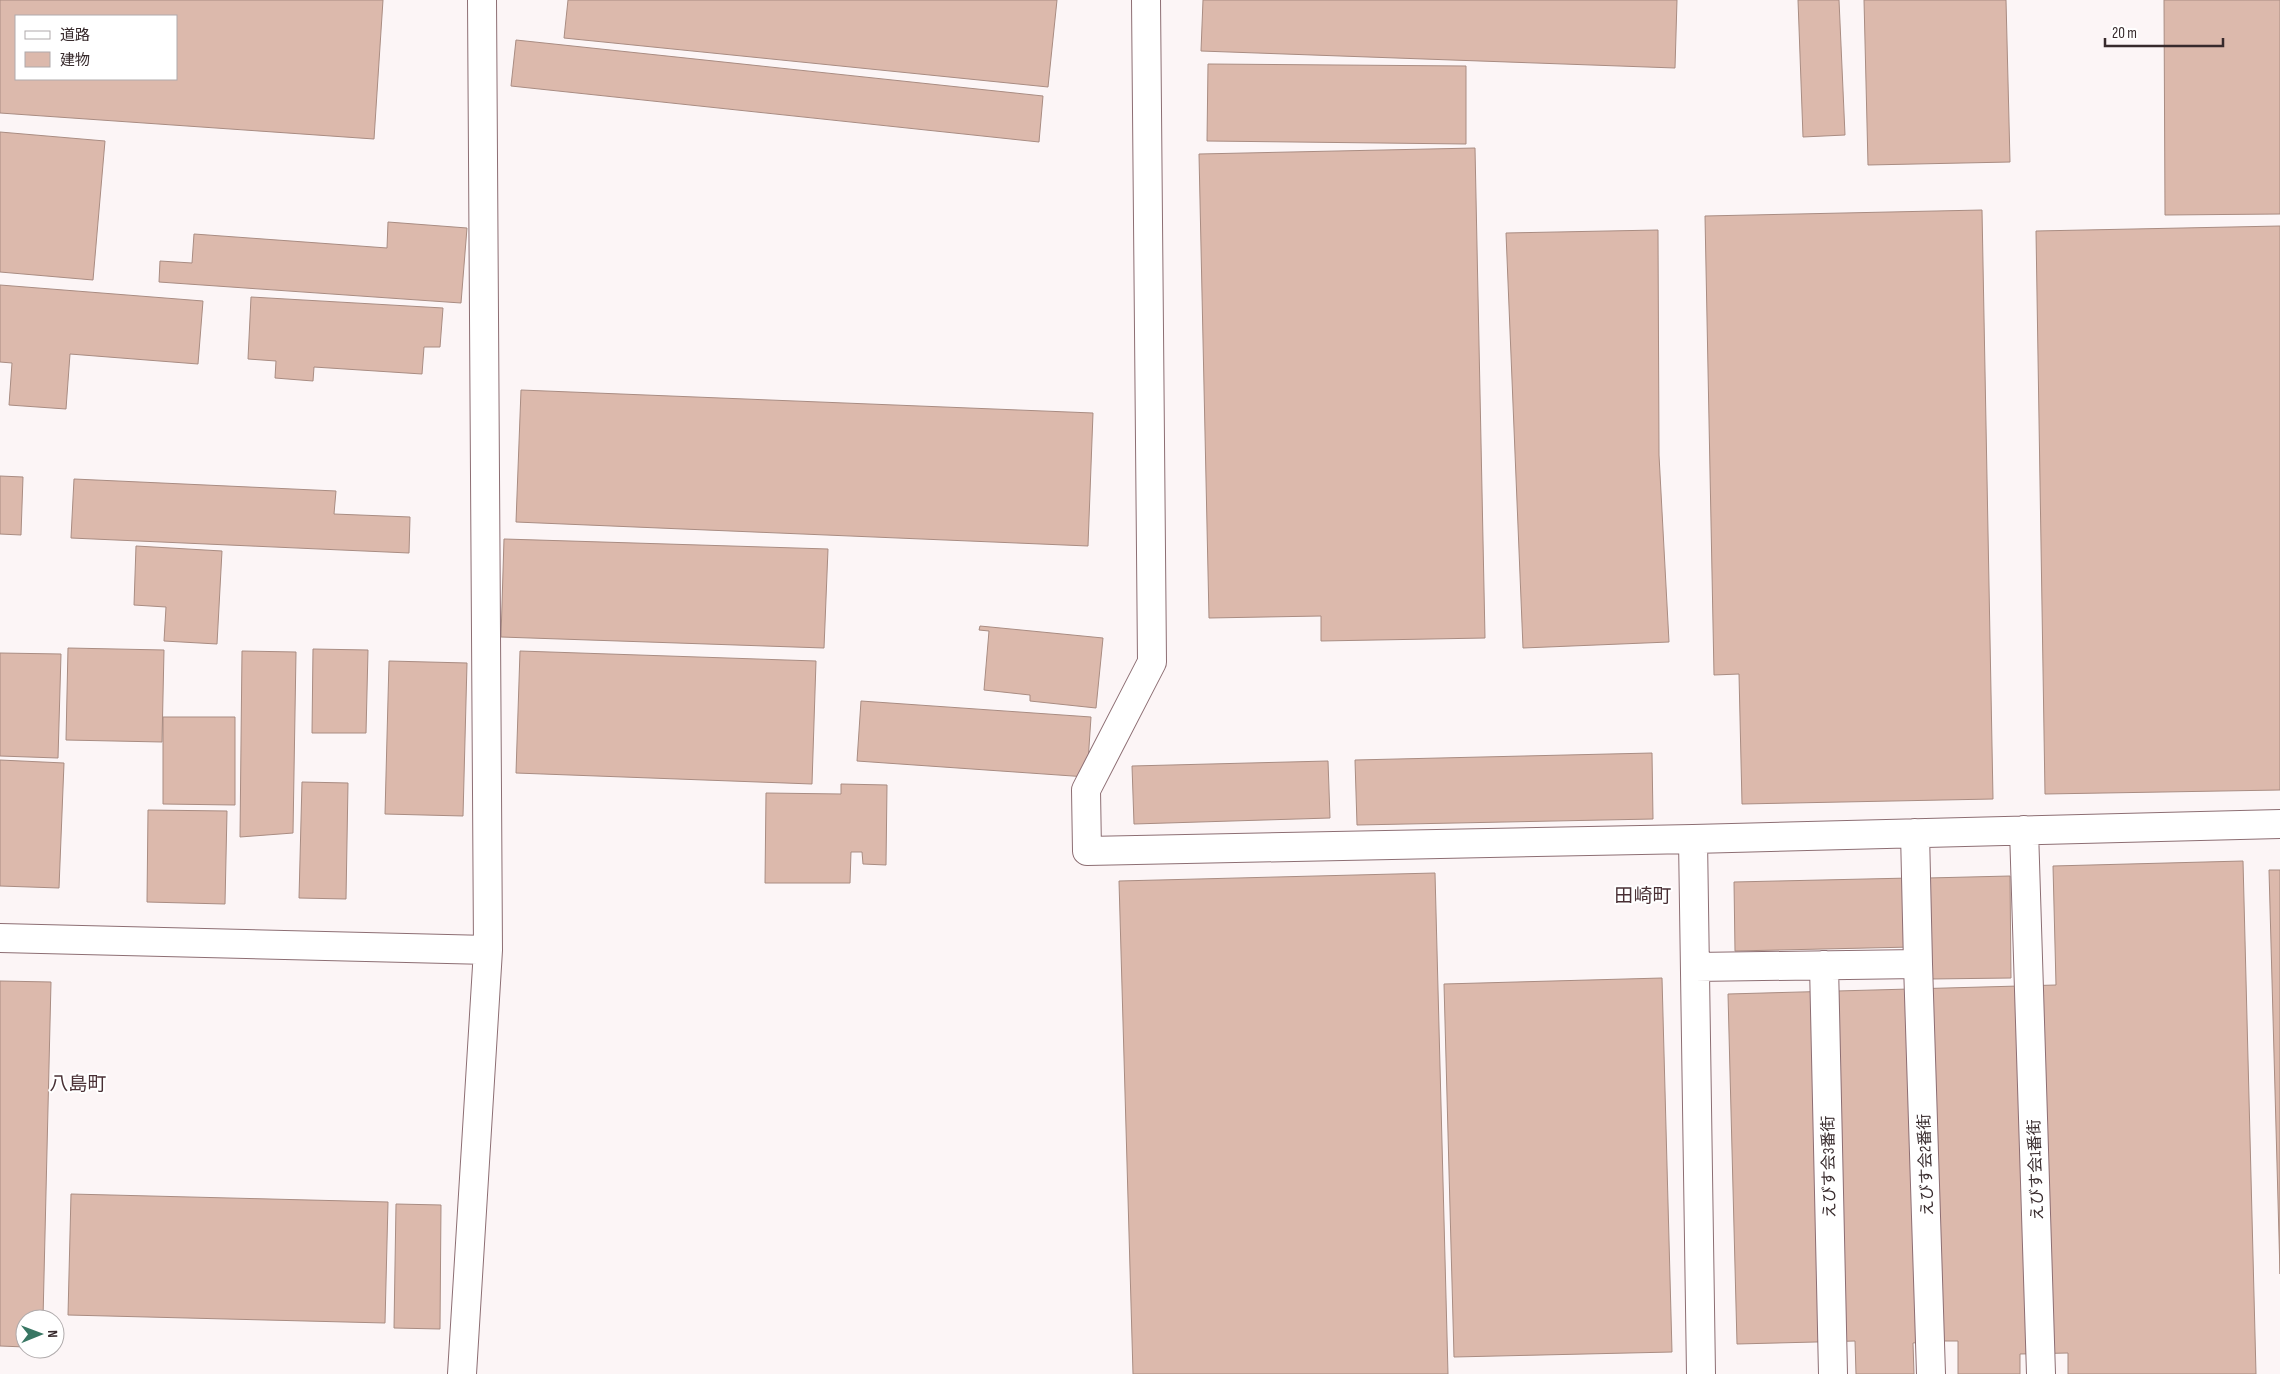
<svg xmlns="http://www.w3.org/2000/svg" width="2280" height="1374" font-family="'Sofia Sans Condensed','Noto Sans JP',sans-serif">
<rect width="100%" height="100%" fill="#fcf5f6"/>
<path fill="#dcb9ac" stroke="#a98c82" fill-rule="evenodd" d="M0,0H383L374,139L0,113ZM16,16H176V79H16Z
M568,0H1057L1048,87L564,38Z
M1203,0H1677L1675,68L1201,51Z
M1798,0H1839L1845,135L1803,137Z
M1864,0H2006L2010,162L1868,165Z
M2164,0H2280V214L2165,215Z
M516,40L1043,96L1039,142L511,86Z
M1208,64L1466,66V144L1207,141Z
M0,132L105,141L93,280L0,272Z
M1475,148L1485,638L1321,641V616L1209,618L1199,154Z
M1982,210L1993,799L1742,804L1739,674L1714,675L1705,216Z
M388,222L467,228L461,303L159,282L160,261L192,263L194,234L387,248Z
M2280,226V790L2045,794L2036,231Z
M1658,230L1659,455L1669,642L1523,648L1506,233Z
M0,285L203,301L198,364L70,354L66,409L9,405L12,363L0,362Z
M251,297L443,308L440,347H424L422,374L314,367L313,381L275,378L276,361L248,359Z
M521,390L1093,413L1088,546L516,522Z
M0,476L23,477L21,535L0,534Z
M74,479L336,491L334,514L410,517L409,553L71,538Z
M504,539L828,549L824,648L501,637Z
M136,546L222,551L217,644L164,641L166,607L134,605Z
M980,626L1103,638L1096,708L1030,701V695L984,690L989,631L979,630Z
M68,648L164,650L162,742L66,740Z
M313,649L368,650L366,733H312Z
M242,651L296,652L293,833L240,837Z
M520,651L816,661L812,784L516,773Z
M0,653L61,654L58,758L0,756Z
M389,661L467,663L463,816L385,814Z
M861,701L1091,717L1087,777L857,761Z
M163,717H235V805L163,804Z
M1652,753L1653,819L1357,825L1355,760Z
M0,760L64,763L59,888L0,886Z
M1328,761L1330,818L1134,824L1132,766Z
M302,782L348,783L346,899L299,898Z
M841,784L887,785L886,865L863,864L862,852H851L850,883H765L766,793L841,794Z
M148,810L227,811L225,904L147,902Z
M2243,861L2256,1374H2068V1353L2020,1354V1374H1958V1341H1930L1913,1343L1914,1374H1856L1855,1341L1737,1344L1728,994L2056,985L2053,866Z
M2269,870H2280V1274Z
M1435,873L1448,1374H1133L1119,881Z
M2010,876L2011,978L1930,979L1928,878Z
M1910,878L1912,947L1735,951L1734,882Z
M1662,978L1672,1352L1454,1357L1444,984Z
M0,981L51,982L43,1319H25V1347L0,1346Z
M71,1194L388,1202L385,1323L68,1315Z
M396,1204L441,1205L440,1329L394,1328Z"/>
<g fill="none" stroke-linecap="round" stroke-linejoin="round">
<defs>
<path id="minor" d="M1146,0L1152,662L1086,790L1087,851L1693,839L2280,824
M2024,830L2041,1374
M1693,839L1701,1374
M0,938L488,950
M1918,964L1931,1374
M1824,965L1833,1374
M1695,967L1918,964L1915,833
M462,1374L488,950L482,0"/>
</defs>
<use href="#minor" stroke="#8d6e73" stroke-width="30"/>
<use href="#minor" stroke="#fff" stroke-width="28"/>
</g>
<g text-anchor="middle" stroke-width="4" stroke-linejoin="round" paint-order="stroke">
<g font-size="16" fill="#372a2c" stroke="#fff">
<text transform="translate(1925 1165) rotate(-92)" y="6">えびす会2番街</text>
<text transform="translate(1828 1167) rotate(-91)" y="6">えびす会3番街</text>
<text transform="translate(2035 1170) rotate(-92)" y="6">えびす会1番街</text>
</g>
<g font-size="19" fill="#492f34" stroke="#fff">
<text x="1643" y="902">田崎町</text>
<text x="78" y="1090">八島町</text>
</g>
</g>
<rect x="15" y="15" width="162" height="65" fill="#ffffff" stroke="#afaaab"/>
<rect x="25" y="31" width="25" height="8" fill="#ffffff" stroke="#afaaab"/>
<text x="60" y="40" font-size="15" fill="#372a2c">道路</text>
<rect x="25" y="52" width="25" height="15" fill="#dcb9ac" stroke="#afaaab"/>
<text x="60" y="65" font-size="15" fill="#372a2c">建物</text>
<g transform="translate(40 1334) rotate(89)"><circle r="24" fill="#ffffff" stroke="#afaaab"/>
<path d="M0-4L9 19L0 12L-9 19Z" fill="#387663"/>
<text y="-8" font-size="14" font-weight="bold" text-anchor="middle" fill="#372a2c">N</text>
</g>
<path d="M2105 38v8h118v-8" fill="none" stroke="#372a2c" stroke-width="2.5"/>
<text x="2112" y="38" font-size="15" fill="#372a2c" stroke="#ffffff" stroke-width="4" paint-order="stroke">20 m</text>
</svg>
